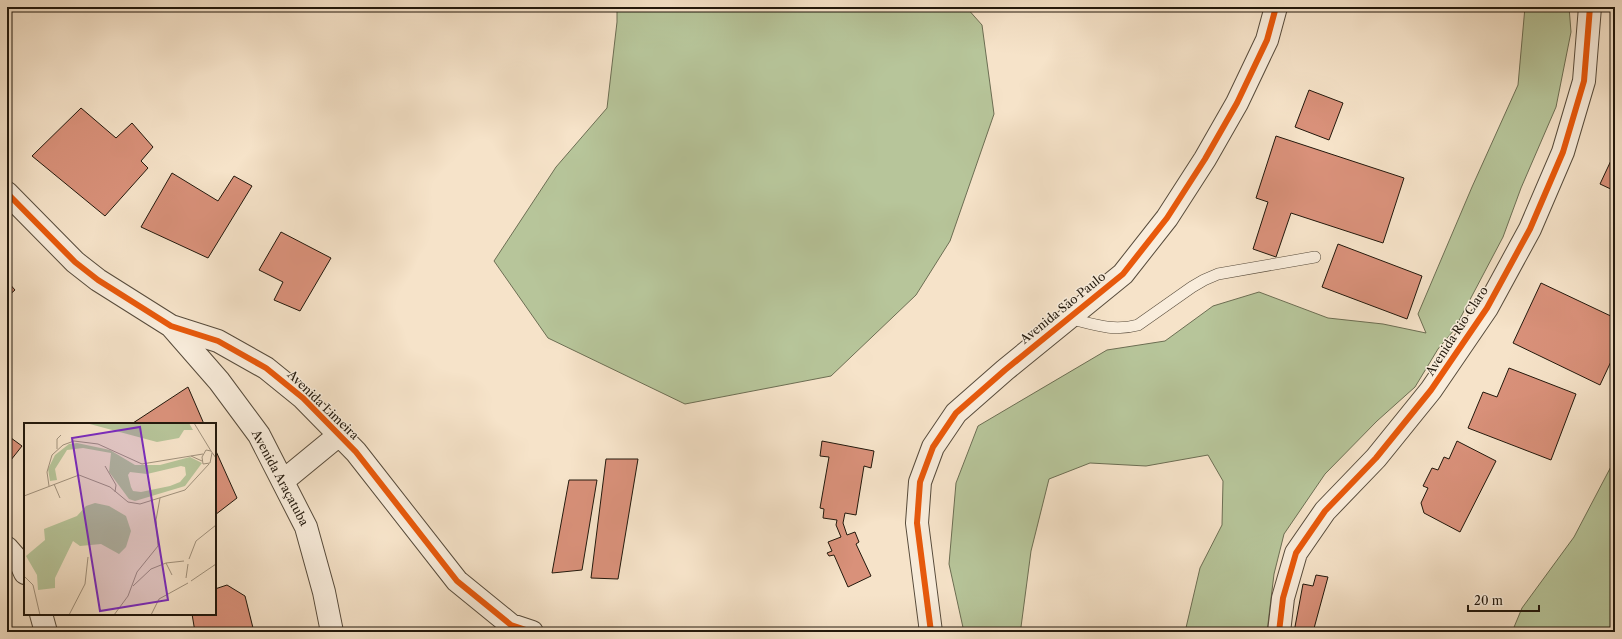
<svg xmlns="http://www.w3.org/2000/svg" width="1622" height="639" font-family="'Libre Caslon Text',serif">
<rect width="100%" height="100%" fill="#f6e3c9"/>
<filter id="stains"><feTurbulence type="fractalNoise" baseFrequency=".005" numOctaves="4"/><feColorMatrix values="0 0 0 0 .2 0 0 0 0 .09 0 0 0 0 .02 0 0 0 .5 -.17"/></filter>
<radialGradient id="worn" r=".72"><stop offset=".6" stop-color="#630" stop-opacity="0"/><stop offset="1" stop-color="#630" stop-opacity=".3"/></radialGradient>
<path fill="#b7c59a" stroke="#6c6e53" d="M617,7H966L982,25L994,114L950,241L916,295L831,376L685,404L548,338L494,261L556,167L607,108L617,22Z
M1525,7H1569L1571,32L1556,107L1521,188L1503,237L1454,330L1438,349L1415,387L1377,421L1325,474L1284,534L1274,574L1267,632H1185L1200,568L1222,525L1223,481L1208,455L1146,466L1090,463L1049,479L1031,551L1021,627L1022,632H964L949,564L956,483L978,426L1107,350L1165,341L1213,306L1259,292L1328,318L1383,324L1426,333L1418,314L1472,187L1518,85Z
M1615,459V632H1512L1522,608L1574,537Z"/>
<path fill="#d9917a" stroke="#22180c" d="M1309,90L1343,103L1329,140L1295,127Z
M81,108L116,138L132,123L153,147L141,161L148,168L105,216L32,156Z
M1276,136L1404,178L1383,243L1291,213L1276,257L1253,249L1268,202L1256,198Z
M1615,152V191L1600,184Z
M172,173L218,201L234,176L252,186L208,258L141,227Z
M281,232L331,258L300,311L274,300L283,282L259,270Z
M1338,244L1422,276L1407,319L1322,287Z
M7,281L15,290L7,297Z
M1541,283L1615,318V353L1600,385L1513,343Z
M1509,368L1576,394L1551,460L1468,428L1483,392L1497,397Z
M188,387L204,424H134L133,423Z
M7,435L22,446L7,465Z
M822,441L874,451L871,468L864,466L856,515L845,513L843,523L847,535L855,532L859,542L856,544L871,576L848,587L834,555L829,556L827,553L832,551L828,542L841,537L836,525L837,520L823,518L824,509L820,508L829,457L820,456Z
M1457,441L1496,461L1460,532L1424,513L1421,503L1428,488L1423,486L1432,468L1438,470L1444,457L1449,459Z
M215,449L237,498L215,515Z
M606,459H638L618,579L591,578Z
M569,480H597L582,570L552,573Z
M1316,575L1328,577L1313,632H1294L1303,584L1313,586Z
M227,585L245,596L254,632H195L192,614H215V589Z"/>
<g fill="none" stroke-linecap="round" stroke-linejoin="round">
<defs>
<path id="service" d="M1068,318C1093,324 1112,332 1138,325L1192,287L1204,280L1218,274L1315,257"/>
<path id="minor" d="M7,193L75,262L98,280L171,326L218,341L266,368L303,398L356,452L457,581L511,625L532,632
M171,326L219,381L259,435L306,527L324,592L332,632
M283,481L339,435
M7,548L21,564L25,573
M41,614L46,632
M931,632L917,523L920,482L933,447L956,413L1005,370L1123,274L1167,218L1205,159L1237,103L1267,40L1276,7
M1279,632L1283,598L1296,553L1325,511L1376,458L1431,390L1487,308L1530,229L1563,152L1584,81L1590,7"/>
</defs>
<use href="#service" stroke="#574b3b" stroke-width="12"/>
<use href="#minor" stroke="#574b3b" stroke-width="24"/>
<use href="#service" stroke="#f9eddc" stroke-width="11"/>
<use href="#minor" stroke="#f9eddc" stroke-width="22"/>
<defs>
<path id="cycleway" d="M7,193L75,262L98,280L171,326L218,341L266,368L303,398L356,452L457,581L511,625L532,632
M931,632L917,523L920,482L933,447L956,413L1005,370L1123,274L1167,218L1205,159L1237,103L1267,40L1276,7
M1279,632L1283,598L1296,553L1325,511L1376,458L1431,390L1487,308L1530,229L1563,152L1584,81L1590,7"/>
</defs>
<use href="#cycleway" stroke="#f9eddc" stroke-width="8"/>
<use href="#cycleway" stroke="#e8590c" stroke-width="6"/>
</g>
<g text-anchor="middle" stroke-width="3" stroke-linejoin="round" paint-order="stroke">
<g font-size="12" fill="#22180c" stroke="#f9eddc">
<text transform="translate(1063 308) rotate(-39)" y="4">Avenida São Paulo</text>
<text transform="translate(1457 331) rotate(-57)" y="4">Avenida Rio Claro</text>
<text transform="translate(323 405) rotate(44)" y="4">Avenida Limeira</text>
<text transform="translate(280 478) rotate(62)" y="4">Avenida Araçatuba</text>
</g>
</g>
<g transform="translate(24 423)">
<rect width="192" height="192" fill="#f6e3c9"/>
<path d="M62,0H165L169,7H160L155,15L133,19ZM53,20L86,27L111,42H136L166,34L178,40L161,63L111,78L105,76L88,53L85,49L87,30L59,25L43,27L31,46L33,57L26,58L24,46L31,32L45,21ZM157,43L161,44L162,52L156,59L146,63L117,69L109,68L107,64L104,52L106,49L123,51ZM71,80L85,83L102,93L107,108L102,124L95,131L77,121L56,123L49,118L31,155V165L14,167L13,152L2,133L21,117L20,106L53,93L62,83Z" fill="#b7c59a" fill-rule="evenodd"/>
<path fill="none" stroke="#a1927d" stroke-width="1" d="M170,0L187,28M33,26V16L37,12M188,30L186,40L179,41L178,34L182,27L187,28L192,35M167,33L178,38M81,43L92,62L91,69M30,61L36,75M25,63L23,49L28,32L39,22L50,18L74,21L118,41L179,31M0,73L55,52L86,64L104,79L116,81L161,67L185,41M165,136L172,118L192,102M142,140L148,152M0,153L9,162L16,192M162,155L164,141M167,158L192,141M109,163L127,146L142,140L160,138M45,192L61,161L64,134M90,192L104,173L113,149L134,123L132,97L136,75M127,192L135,176L164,160"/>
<path fill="#7b2cbf" fill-opacity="0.15" stroke="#7b2cbf" stroke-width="2" d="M116,4L144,177L76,188L48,15Z"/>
<rect width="192" height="192" fill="none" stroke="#22180c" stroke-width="2"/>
</g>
<rect width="1622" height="639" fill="none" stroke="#f6e3c9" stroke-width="24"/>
<rect x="8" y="8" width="1606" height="623" fill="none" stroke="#22180c" stroke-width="2"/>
<rect x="12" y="12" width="1598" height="615" fill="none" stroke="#22180c"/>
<path d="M1468 605v6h71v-6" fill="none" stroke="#22180c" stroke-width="2"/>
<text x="1474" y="605" font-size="12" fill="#22180c" stroke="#f9eddc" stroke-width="3" paint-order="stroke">20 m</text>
<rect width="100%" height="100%" filter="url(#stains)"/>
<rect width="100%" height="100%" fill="url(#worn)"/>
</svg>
